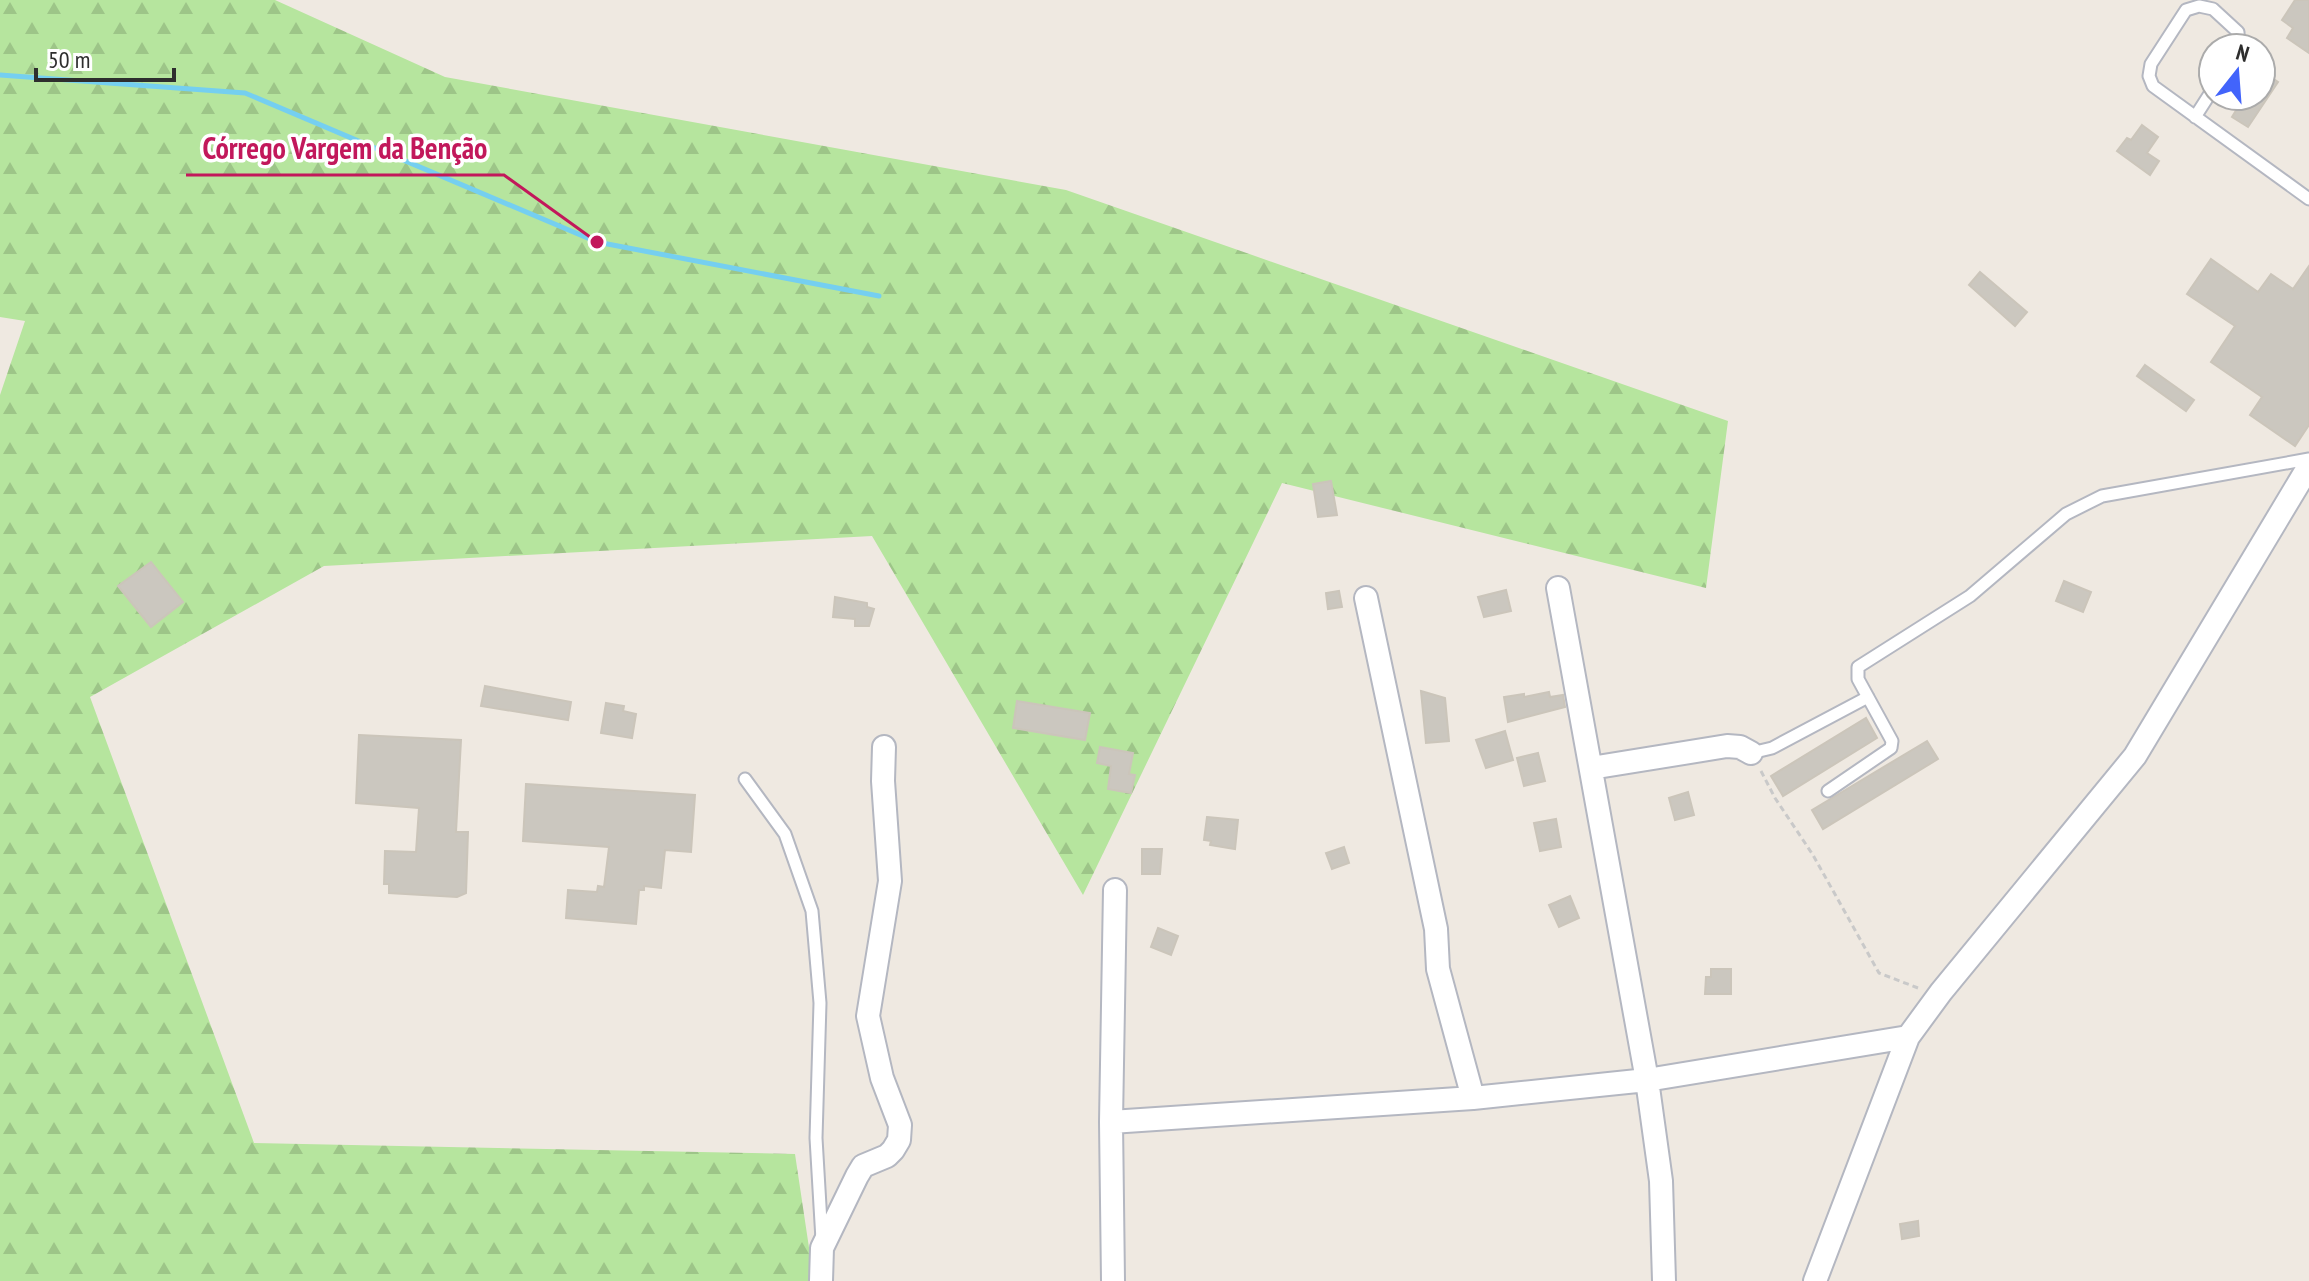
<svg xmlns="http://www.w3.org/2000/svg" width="2309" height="1281" font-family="'PT Sans Narrow',sans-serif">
<defs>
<pattern id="forest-firs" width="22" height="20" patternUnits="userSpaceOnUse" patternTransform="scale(2)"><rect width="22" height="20" fill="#b6e59e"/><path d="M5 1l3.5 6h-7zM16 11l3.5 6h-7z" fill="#9dc588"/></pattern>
</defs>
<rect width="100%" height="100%" fill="#efe9e1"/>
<path fill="url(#forest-firs)" d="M0,0H275L445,77L1066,190L1728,421L1706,588L1282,483L1083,895L872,536L324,566L90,697L254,1143L795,1154L814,1281H0V395L25,321L0,317Z"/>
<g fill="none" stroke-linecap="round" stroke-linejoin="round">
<path stroke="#75cff0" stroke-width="5" d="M0,75L245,93L597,242L879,296"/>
</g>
<path fill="#cbc7bf" stroke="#cbc5ba" stroke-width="2" d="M2295,0H2309V53L2287,38L2293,28L2282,20Z
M2261,70L2278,82L2248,127L2232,117L2245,96H2261Z
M2142,125L2158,137L2147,153L2159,161L2150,175L2117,151L2127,138L2131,140Z
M2211,259L2258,292L2271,274L2293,289L2309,266V425L2295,446L2250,415L2262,397L2211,362L2235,326L2187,294Z
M1980,272L2027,312L2015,326L1969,285Z
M2145,365L2194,400L2186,411L2137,376Z
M1331,481L1337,515L1318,517L1313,484Z
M151,562L183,602L151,627L118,586Z
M2064,581L2091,592L2083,612L2056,601Z
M1506,590L1511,611L1484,617L1478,597Z
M1339,591L1342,607L1328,609L1326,593Z
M835,597L867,603V607L874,609L869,626H855V619L833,617Z
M485,686L571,702L568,720L481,706Z
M1421,691L1445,698L1449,741L1426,743Z
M1549,692L1550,697L1563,695L1565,707L1508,722L1504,697L1524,694V697Z
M1017,701L1090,713L1085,740L1013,728Z
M606,703L624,706L623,711L636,714L632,738L601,733Z
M1866,718L1877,738L1783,796L1771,776Z
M1505,731L1513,760L1486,768L1476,740Z
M359,735L461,740L456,832H468L466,893L457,897L389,893V884H384L385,851L416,852L419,808L356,803Z
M1927,741L1938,759L1823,829L1812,810Z
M1100,747L1133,753L1129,774L1135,775L1131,793L1108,789L1111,766L1097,763Z
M1538,753L1545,781L1524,786L1517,758Z
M526,784L695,795L691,852L665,850L661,888L644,886V890H639L636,924L566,918L568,890L597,892L598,886L604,887L609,847L523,841Z
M1688,792L1694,815L1675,820L1669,798Z
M1207,817L1238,820L1235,849L1210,845L1211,841L1204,840Z
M1556,819L1561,847L1540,851L1534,823Z
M1344,847L1349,863L1332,869L1326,853Z
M1142,849H1162L1160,874H1142Z
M1570,896L1579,918L1559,927L1549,905Z
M1158,928L1178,936L1171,955L1151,947Z
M1711,969H1731V994H1705L1706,977H1711Z
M1918,1221L1919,1236L1902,1239L1900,1224Z"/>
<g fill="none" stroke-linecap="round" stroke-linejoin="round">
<defs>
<path id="lane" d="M2239,48L2238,32L2213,9L2199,6L2186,10L2151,64L2149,76L2153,86L2309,199
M2195,117L2213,89
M1751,753L1772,748L1868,697
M745,779L785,834L812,911L820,1003L816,1138L822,1240
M1828,791L1891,748L1892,741L1858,679V667L1970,596L2066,514L2102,496L2309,459"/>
<path id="street" d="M1558,588L1647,1080L1661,1181L1664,1281
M1366,598L1436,929L1438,969L1473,1098
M1591,768L1727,746L1740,747L1751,753
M1111,1122L1473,1098L1647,1080L1908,1037
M821,1281L822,1248L857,1176L863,1166L887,1156L893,1150L899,1140L900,1125L882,1078L868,1016L890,881L883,781L884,747
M1113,1281L1111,1122L1115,890
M1815,1281L1908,1037L1941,992L2135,756L2309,466"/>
</defs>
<use href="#lane" stroke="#b4b7c1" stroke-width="15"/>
<use href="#street" stroke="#b4b7c1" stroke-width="26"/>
<path stroke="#c9c9c9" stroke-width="3" stroke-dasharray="6 4" stroke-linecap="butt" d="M1761,771L1775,798L1813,855L1879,973L1918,988"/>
<use href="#lane" stroke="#fff" stroke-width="11"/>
<use href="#street" stroke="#fff" stroke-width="22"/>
</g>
<path fill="none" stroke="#c2185b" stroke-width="3" d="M597 242L504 175H186"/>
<circle fill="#c2185b" stroke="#fff" stroke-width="3" cx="597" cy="242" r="8"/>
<g font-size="30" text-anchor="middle" font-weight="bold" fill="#c2185b" stroke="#fff" stroke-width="7" stroke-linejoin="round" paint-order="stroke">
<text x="345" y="159">Córrego Vargem da Benção</text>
</g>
<g transform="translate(2237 72) rotate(17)"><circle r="38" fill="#ffffff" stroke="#ababab" stroke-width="2"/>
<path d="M0-6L14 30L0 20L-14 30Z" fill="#4264fb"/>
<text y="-12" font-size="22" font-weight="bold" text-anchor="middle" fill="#2e2e2e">N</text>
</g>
<path d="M36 68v12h138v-12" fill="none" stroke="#2e2e2e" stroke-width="4"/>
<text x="48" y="68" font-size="24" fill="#2e2e2e" stroke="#ffffff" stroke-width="6" paint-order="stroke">50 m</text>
</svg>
